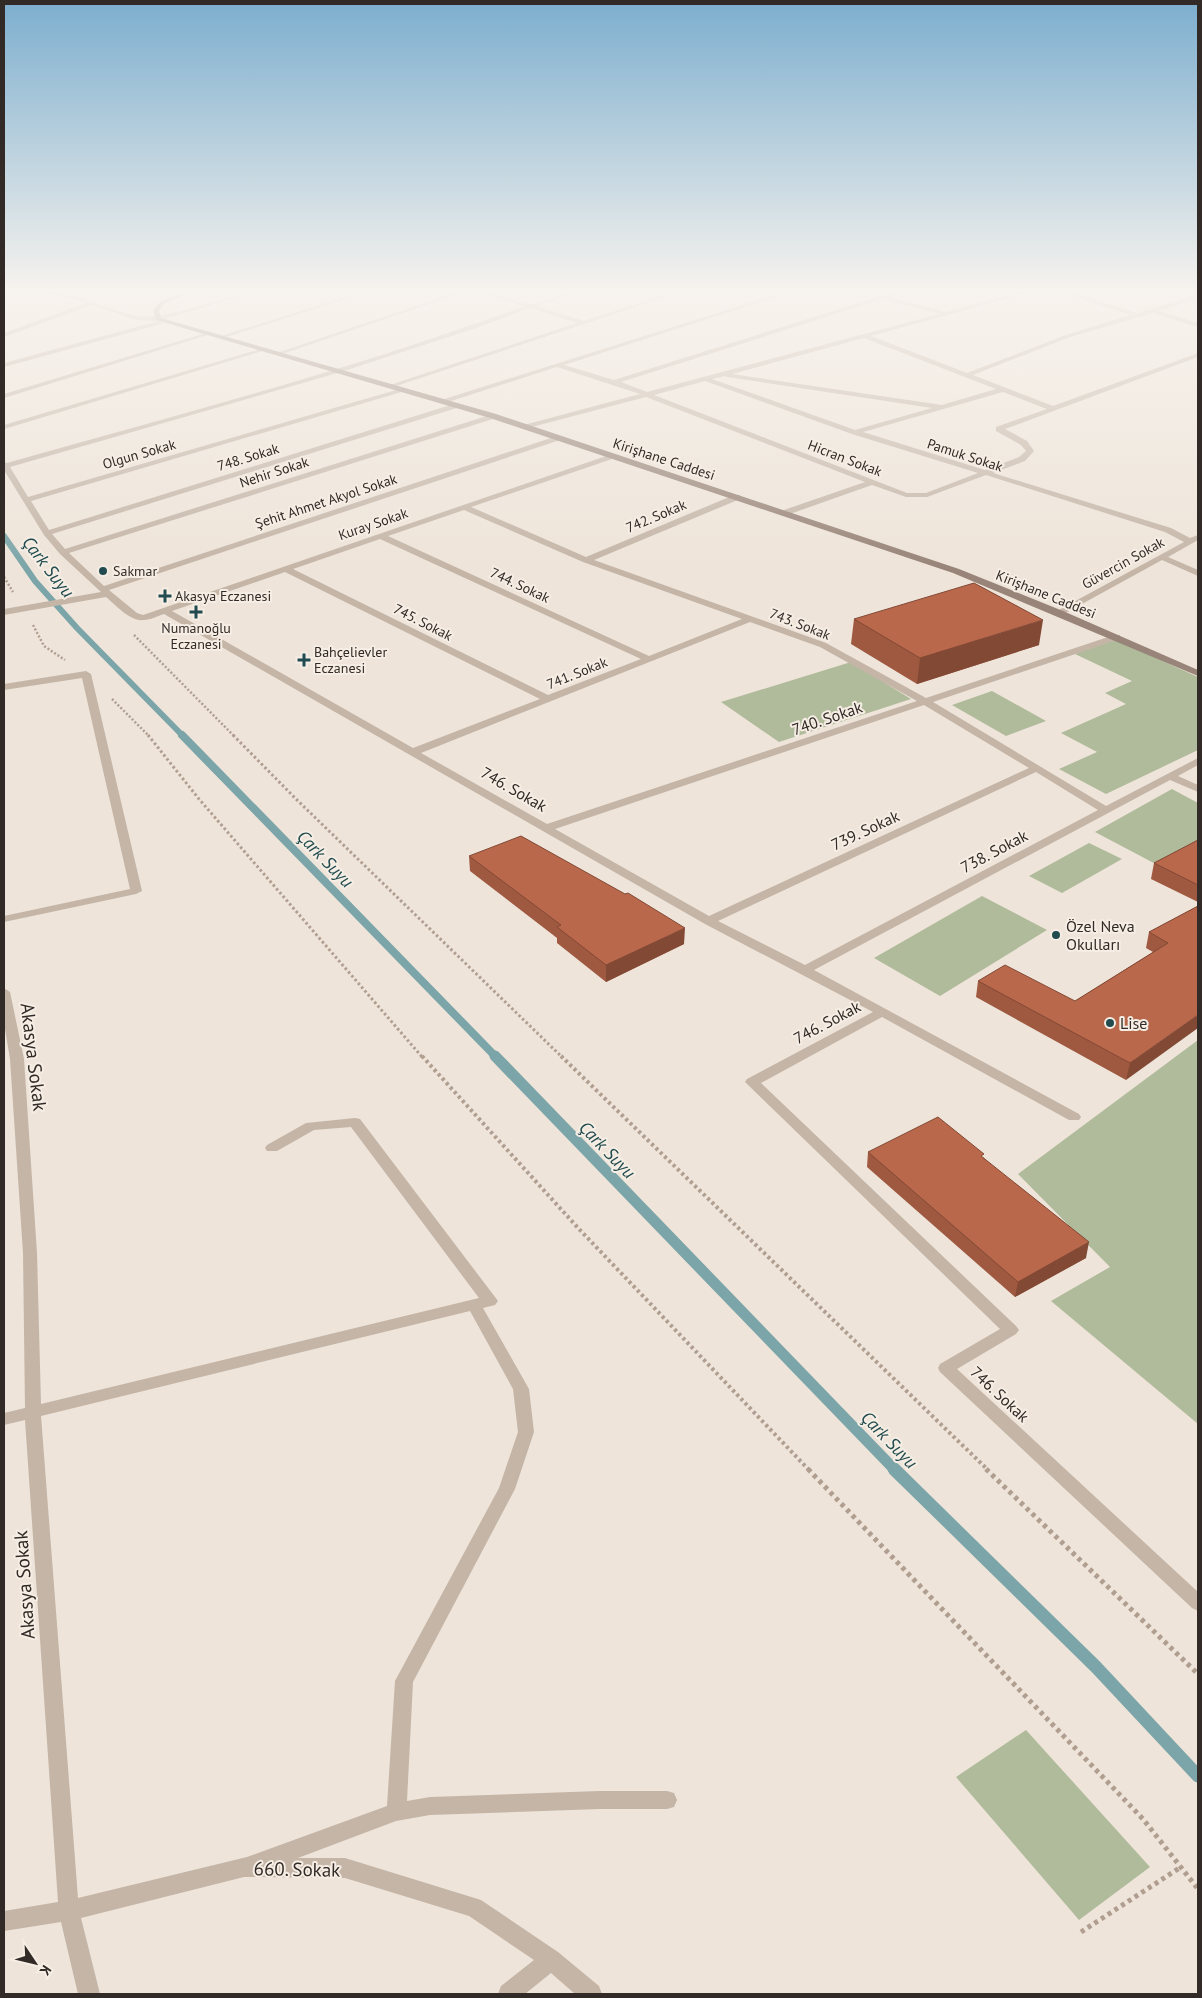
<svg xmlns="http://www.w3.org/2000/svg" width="1202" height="1998" font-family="'PT Sans',sans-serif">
<rect width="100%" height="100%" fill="#eee4d9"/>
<path fill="#b0bb9b" d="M1112,638L1198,677V750L1106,794L1059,769L1097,752L1061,733L1126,704L1105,693L1132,681L1075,654Z
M851,662L911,699L779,742L721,702Z
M992,691L1046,721L1006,736L952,705Z
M1172,789L1198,803V852L1167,870L1095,832Z
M1089,843L1122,859L1062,893L1029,876Z
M982,896L1047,930L940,996L874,958Z
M1198,1040V1424L1051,1301L1110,1267L1018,1174Z
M1026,1730L1150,1867L1079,1920L956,1777Z"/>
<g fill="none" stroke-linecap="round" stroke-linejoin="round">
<path stroke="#7ba5a8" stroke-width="6" d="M4,536L35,581L77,628L183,736"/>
<path stroke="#7ba5a8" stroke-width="8" d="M182,735L497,1058"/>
<path stroke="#7ba5a8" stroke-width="11" d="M495,1056L895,1470"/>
<path stroke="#7ba5a8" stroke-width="13" d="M894,1469L1096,1667L1198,1776"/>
<path stroke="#b09f91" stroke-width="2.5" stroke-dasharray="2 2" stroke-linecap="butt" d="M4,577L13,592
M33,625L44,646L65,660
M134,635L234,736
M112,699L149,736"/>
<path stroke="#b09f91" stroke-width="3" stroke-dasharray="2.5 2.5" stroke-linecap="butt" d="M148,735L199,799L423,1058
M233,735L295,798L563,1058"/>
<path stroke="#b09f91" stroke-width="4" stroke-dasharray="3 3" stroke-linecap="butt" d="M422,1056L579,1229L809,1470
M561,1056L988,1470"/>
<path stroke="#b09f91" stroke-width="5" stroke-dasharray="4 4" stroke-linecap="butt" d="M808,1469L1143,1819L1198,1889
M986,1469L1198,1674
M1081,1932L1181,1867"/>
<path fill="#c4b5a7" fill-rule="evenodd" d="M29,290C67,287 100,308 137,316C162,321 225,298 252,290H261L158,321L137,320L92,305L4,337V333L86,303L69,298Z
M153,290H171L187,293L184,295Z
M367,290H375L223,338L218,337Z
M463,290H471L282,354L277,353Z
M475,290C493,289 510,301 528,304C541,305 568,290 585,290L536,306L584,321L679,290H687L393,387L387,386L577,323L530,308L476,328L341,372L10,467L28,497L403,388L405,389V391L31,501L49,530L457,403L461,405L460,407L52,534L65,549L493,414H496V418L69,553L104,586L557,436L561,438L560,440L109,590L137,613L143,615L612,454H615V458L471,507L586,557L734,495H740V499L594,560L826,643L926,698L1114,635H1120V639L933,702L1106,806L1198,758V765L1178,776L1198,785V792L1170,780L814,970L1079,1114L1081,1117L1079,1120H1069L882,1017L761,1083L1016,1326L1019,1330L1016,1334L957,1369L1198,1592V1611L1192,1608L940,1372L938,1368L940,1364L1000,1329L745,1082L747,1079L873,1012L705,924L164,614C158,616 150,620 144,620C130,622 116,605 106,597L4,615V609L101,592L60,554L44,535L4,470V462L7,463C180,414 355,369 524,306ZM464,510L583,562L742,619L649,656L388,536ZM380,539L641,659L548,695L293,569ZM285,572L540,699L413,748L172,611ZM750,622L820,647L917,701L547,824L421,753ZM924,705L1029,768L709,916L555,829ZM1036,772L1098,810L805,965L718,921Z
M790,290H798L564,365L614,380L877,297L855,290C865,290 875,295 884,295C892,294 899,290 908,290L890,297L946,312L1029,290H1038L871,336L967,373L1066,335L1130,315L1056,290H1064L1137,313L1198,295V299L1159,311L1198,323V327L1153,313L1070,337L973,375L1053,406L1198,353V357L1005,429L1027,441L1034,451L1025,461L993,473L1171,528L1190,538L1198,535V540L1168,557L1198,570V576L1162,560L1060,616L1055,613L1057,611L1184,542L1165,532L986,475L927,497H906L872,485L787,515H781V511L865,482L646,397L524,429V425L640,394L557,367L445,403L438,401ZM883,299L939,314L647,392L621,382ZM864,338L996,389L942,405L732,374ZM725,376L727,377L932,408L855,430L712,379ZM705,381L852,434L978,473L926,493H907L654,395ZM1003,392L1047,409L996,427V431L1021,445L1026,451L1019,457L985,470L863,432Z
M159,321L162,323L161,324L4,367V363Z
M206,333L211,334L4,398V394Z
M264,348L269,349L4,429V425Z
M86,671L91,674L142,891L136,894L4,922V916L130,889L82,678L4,690V684Z
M4,988L10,992L24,1059L37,1253L41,1404L479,1298L351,1127L314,1130L277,1151H267L265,1148L267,1145L306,1123L355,1118L360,1119L495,1297L498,1301L495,1305L483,1308L529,1389L534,1432L515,1489L413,1682L407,1801L430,1797L599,1791H667L674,1793L677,1800L674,1807L667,1809H599L430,1815L396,1821L298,1858H345L481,1900L558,1952L599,1986L602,1994H575L551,1973L525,1994H498L501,1986L534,1960L469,1916L345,1878L244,1877L81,1918L100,1994H78L61,1922L4,1931V1911L58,1902L25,1420L4,1425V1413L25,1408L23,1253L10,1059L4,1023ZM470,1311L513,1389L518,1432L499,1488L395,1681L387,1806L247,1857L78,1898L41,1416Z"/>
<path fill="#988478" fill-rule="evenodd" d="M187,290H195L164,304L159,311L161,318L496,414L959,569L1063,611L1198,670V676L953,573L490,418L156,320L153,311L160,302Z"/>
</g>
<path fill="#9f5941" d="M854,619L1039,645L917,684L851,644Z
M1198,840V902L1151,879L1154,863Z
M469,856L684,944L606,982L557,943V938L470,871Z
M1198,906L1126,1080L976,997L978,981L1075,1001L1153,952L1146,948L1149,932Z
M868,1152L983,1157L1086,1258L1015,1297L867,1167Z"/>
<path fill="#824935" d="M1043,620L1039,645L917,684L920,658Z
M685,928L684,944L606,982V965Z
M1198,1015V1028L1126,1080L1130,1063Z
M1089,1242L1086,1258L1015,1297L1018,1282Z"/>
<path fill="#b9684c" stroke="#824935" d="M974,583L1043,620L920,658L854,619Z
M521,836L625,894L628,893L685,928L606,965L557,927L561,925L469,856Z
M1198,840V885L1154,863Z
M1198,906V1015L1130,1063L978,981L1005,965L1075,1001L1168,943L1149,932Z
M938,1117L984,1154L981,1156L1089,1242L1018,1282L868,1152Z"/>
<linearGradient id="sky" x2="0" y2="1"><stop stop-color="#7caece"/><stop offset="0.51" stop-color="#f7f3ee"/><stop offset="1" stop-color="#f7f3ee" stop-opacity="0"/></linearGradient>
<rect width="1202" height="569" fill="url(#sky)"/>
<g fill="#214b4e" stroke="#f6eee5" stroke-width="2">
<circle cx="103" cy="571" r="5"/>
<path d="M162.5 588.5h5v5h5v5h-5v5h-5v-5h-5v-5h5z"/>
<path d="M193.5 604.5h5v5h5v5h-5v5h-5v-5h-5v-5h5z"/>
<path d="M301.5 652.5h5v5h5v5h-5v5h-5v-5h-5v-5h5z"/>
<circle cx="1056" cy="935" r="5"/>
<circle cx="1110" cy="1023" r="5"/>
</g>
<g text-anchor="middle" stroke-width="4" stroke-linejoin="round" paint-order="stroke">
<g font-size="14" fill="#322a26" stroke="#f6eee5">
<text transform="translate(139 454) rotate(-16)" y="5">Olgun Sokak</text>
<text transform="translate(965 455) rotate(18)" y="5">Pamuk Sokak</text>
<text transform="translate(248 457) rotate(-17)" y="5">748. Sokak</text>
<text transform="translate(845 458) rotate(21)" y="5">Hicran Sokak</text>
<text transform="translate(664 459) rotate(18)" y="5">Kirişhane Caddesi</text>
<text transform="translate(274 472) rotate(-18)" y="5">Nehir Sokak</text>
<text transform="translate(326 501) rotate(-18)" y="5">Şehit Ahmet Akyol Sokak</text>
<text transform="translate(656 516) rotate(-23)" y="5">742. Sokak</text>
<text transform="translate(373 524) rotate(-19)" y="5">Kuray Sokak</text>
<text transform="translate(1123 563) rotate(-29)" y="5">Güvercin Sokak</text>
<text transform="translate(520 585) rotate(25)" y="5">744. Sokak</text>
<text transform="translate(1046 594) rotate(22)" y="5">Kirişhane Caddesi</text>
<text transform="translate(423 622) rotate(27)" y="5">745. Sokak</text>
<text transform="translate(800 624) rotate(21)" y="5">743. Sokak</text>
<text transform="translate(577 673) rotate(-22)" y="5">741. Sokak</text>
</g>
<g font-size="14" fill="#322a26" stroke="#f6eee5" text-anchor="start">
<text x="113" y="576">Sakmar</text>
<text x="175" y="601">Akasya Eczanesi</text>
<text x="196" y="633" text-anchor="middle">Numanoğlu<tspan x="196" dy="16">Eczanesi</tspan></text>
<text x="314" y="657">Bahçelievler<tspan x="314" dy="16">Eczanesi</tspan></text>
</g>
<g font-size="16" fill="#322a26" stroke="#f6eee5">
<text transform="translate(827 718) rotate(-19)" y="6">740. Sokak</text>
<text transform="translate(514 789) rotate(30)" y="6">746. Sokak</text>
<text transform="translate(865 830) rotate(-25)" y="6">739. Sokak</text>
<text transform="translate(994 851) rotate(-28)" y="6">738. Sokak</text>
<text transform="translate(827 1022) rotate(-28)" y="6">746. Sokak</text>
<text transform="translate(1000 1394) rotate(43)" y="6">746. Sokak</text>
</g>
<g font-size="16" fill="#322a26" stroke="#f6eee5" text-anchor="start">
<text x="1066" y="932">Özel Neva<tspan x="1066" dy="18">Okulları</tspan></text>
<text x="1120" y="1029">Lise</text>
</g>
<g font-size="18" font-style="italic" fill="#214b4e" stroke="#f6eee5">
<text transform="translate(48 567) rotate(52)" y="6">Çark Suyu</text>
<text transform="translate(325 859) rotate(46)" y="6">Çark Suyu</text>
<text transform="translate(607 1150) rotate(46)" y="6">Çark Suyu</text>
<text transform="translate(889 1440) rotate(46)" y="6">Çark Suyu</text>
</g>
<g font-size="19" fill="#322a26" stroke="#f6eee5">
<text transform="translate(34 1057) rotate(83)" y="7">Akasya Sokak</text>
<text transform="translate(24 1585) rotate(-94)" y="7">Akasya Sokak</text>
<text transform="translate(297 1869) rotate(1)" y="7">660. Sokak</text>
</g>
</g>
<rect width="1202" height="1998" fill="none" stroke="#322a26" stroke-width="10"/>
<g transform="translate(35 1963) rotate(125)" stroke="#f6eee5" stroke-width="4" paint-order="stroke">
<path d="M0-4L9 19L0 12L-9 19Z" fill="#322a26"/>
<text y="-8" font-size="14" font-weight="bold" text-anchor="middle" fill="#322a26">K</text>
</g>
</svg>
